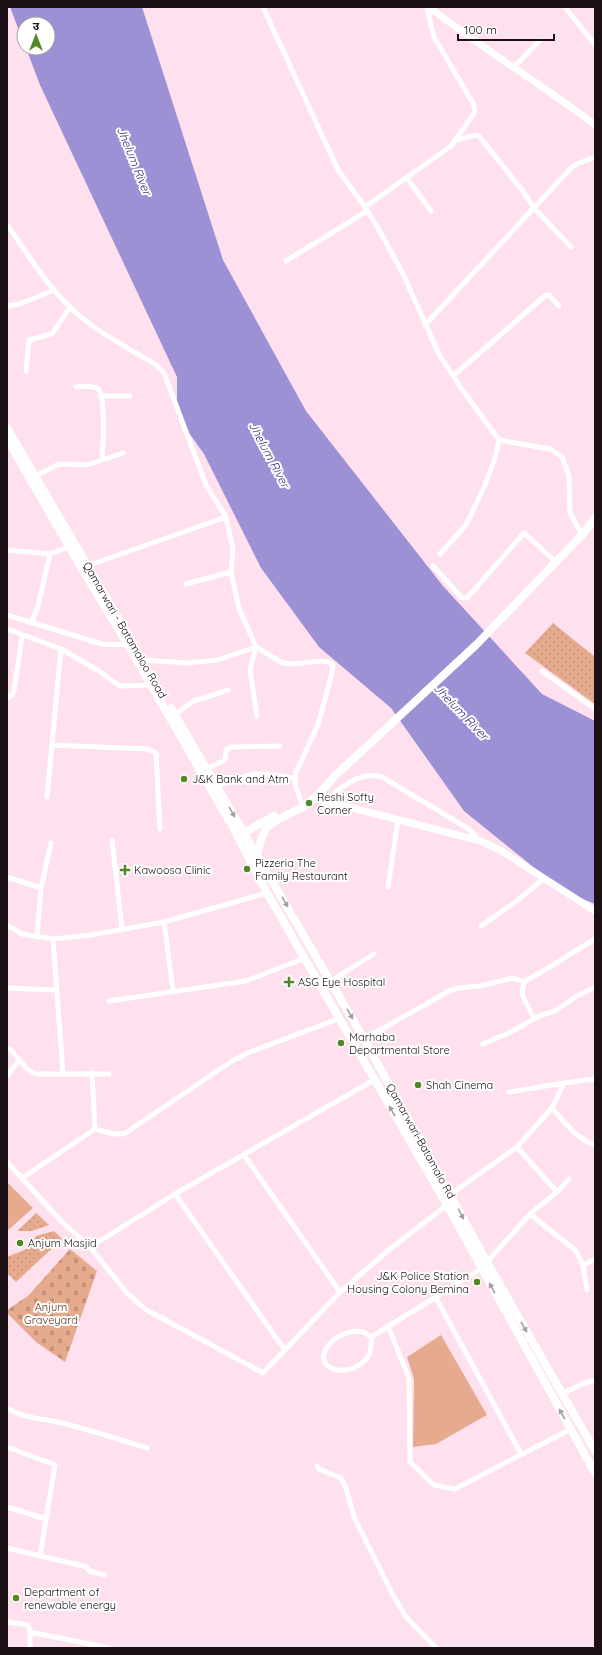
<svg xmlns="http://www.w3.org/2000/svg" width="602" height="1655" font-family="Quicksand,'Noto Sans Devanagari',sans-serif">
<defs>
<pattern id="green-dots" width="8" height="8" patternUnits="userSpaceOnUse"><rect width="8" height="8" fill="#e6ab8e"/><path d="M2 2h.1M6 6h.1" fill="none" stroke="#c5927a" stroke-width="1.8" stroke-linecap="round"/></pattern>
<pattern id="cemetery-stones" width="16" height="16" patternUnits="userSpaceOnUse"><rect width="16" height="16" fill="#e6ab8e"/><path d="M2 7V4a2 2 0 0 1 4 0v3zM10 15v-3a2 2 0 0 1 4 0v3z" fill="#c5927a"/></pattern>
</defs>
<rect width="100%" height="100%" fill="#ffe0ee"/>
<path fill="url(#green-dots)" d="M553,623L595,657V704L525,653Z
M36,1213L49,1225L32,1231H17Z
M54,1231L62,1239L16,1282L7,1273V1257L34,1246L32,1241L36,1236Z"/>
<path fill="url(#cemetery-stones)" d="M70,1249L97,1271L65,1362L36,1342L7,1313V1310L28,1296Z"/>
<path fill="#e6ab8e" d="M7,1182L33,1208L7,1231Z
M441,1335L487,1415L436,1444L413,1447L414,1379L407,1357Z"/>
<path fill="#9c91d5" d="M10,7H142L223,260L306,411L443,586L542,694L595,721V904L563,891L464,811L391,708L319,647L261,568L204,454L177,416V377L40,85L26,48H48V24H24V44Z"/>
<g fill="none" stroke-linecap="round" stroke-linejoin="round">
<path stroke="#fff" stroke-width="5" d="M263,7L338,170L365,207L378,228L403,274L440,356L461,388L499,440L495,458L485,485L469,519L465,526L440,554
M565,7L595,45
M513,68L539,41
M456,140L476,135L479,136L522,190L534,208L571,247
M407,178L431,211
M365,207L451,146L475,112L474,105L434,37L432,30L427,7
M7,225C27,252 45,284 70,307C94,331 127,347 156,365L164,373L206,485L226,517L233,549L231,572L239,608L256,647L283,663L292,664L321,661L328,662L333,665L332,673L318,725L296,772L295,784L303,807
M286,261L367,211
M7,306L20,304L54,290
M425,325L571,168L577,164L595,157
M26,371L29,340L52,334L70,307
M453,376L546,295H549L559,306
M76,387C82,387 94,385 98,389C106,396 103,448 102,460
M100,396H130
M499,440L550,449L562,457L569,476L570,513L582,535
M35,476L59,464L87,465L123,453
M7,550L50,554L68,547
M87,566L226,517
M433,566L462,598H467L524,533L556,562
M186,584L231,572
M7,615L102,644L128,645
M32,622L38,606L50,554
M7,629L61,649L99,671L120,686L151,685
M256,647L250,669L257,716
M143,660L188,663L217,660L256,647
M542,671L595,709
M7,698L12,695L14,691L22,636
M174,715L194,701L228,690
M52,745L147,749L156,753L160,829
M207,769L225,760L226,750L231,747L280,746
M217,786L252,774H266L295,778
M47,797L61,649
M325,801C342,787 359,771 382,777L469,829L480,841
M112,840L122,929
M7,877L41,888L37,937
M388,887L398,820
M41,888L51,843
M164,922L173,991
M7,925L22,934L53,939L91,935L164,922L267,893
M481,926L518,900L543,879
M53,939L63,1073
M331,981L374,954
M524,982L522,994L534,1019
M7,988L56,990
M109,1001L246,981L305,958
M364,1039L451,990L459,988L480,986L513,978L524,982L543,971L595,939
M483,1044L511,1032L539,1016L555,1011L577,996L595,987
M7,1048L10,1049L27,1069L35,1074H109
M92,1073L95,1129
M7,1076L19,1060
M509,1092L564,1083
M552,1108C565,1123 576,1138 595,1145
M517,1147L557,1192
M244,1155L340,1292
M7,1162L62,1222L90,1247L175,1194L374,1080
M22,1178L95,1129L114,1134H124L232,1061L250,1052L338,1019
M175,1194L284,1349
M451,1194L517,1147L552,1108L564,1083L595,1079
M530,1214L576,1251L583,1265L587,1290
M90,1247L127,1293L145,1309L263,1373L340,1292L390,1249L447,1205
M487,1262L530,1214L557,1192L569,1179
M583,1265L595,1259
M436,1298L521,1454
M388,1326L409,1378L410,1462L434,1485L455,1489L571,1429
M356,1331L364,1332L371,1337C377,1380 308,1379 327,1347C334,1338 345,1332 356,1331Z
M371,1337L481,1269
M562,1394L582,1384L595,1380
M7,1408C22,1418 40,1418 57,1422C88,1429 118,1439 147,1448
M7,1447L55,1465L40,1556
M317,1466L319,1469L341,1478L346,1488L354,1517L394,1597L406,1617L436,1648
M7,1507L46,1519
M7,1548L87,1567L89,1571L105,1575
M7,1622L28,1625L30,1632V1648
M30,1632L109,1648"/>
<path stroke="#fff" stroke-width="7" d="M429,7C483,49 541,84 595,125
M316,797L325,801L481,841L500,850L595,911"/>
<path stroke="#fff" stroke-width="8" d="M7,428L134,645
M7,439L82,569L128,645L231,824L267,893L447,1205L595,1473
M171,708L364,1039L487,1262L595,1451
M240,835L274,816
M257,855L262,837L267,827L275,821L303,807L316,797L336,775L477,644L582,535L595,518"/>
</g>
<defs><path id="oneway-solid" d="M-6-.8H1V-3.2L6.5 0L1 3.2V.8H-6Z"/></defs>
<g fill="#a39fa1">
<use href="#oneway-solid" transform="translate(232 812) rotate(60)"/>
<use href="#oneway-solid" transform="translate(285 902) rotate(60)"/>
<use href="#oneway-solid" transform="translate(350 1014) rotate(60)"/>
<use href="#oneway-solid" transform="translate(392 1111) rotate(-120)"/>
<use href="#oneway-solid" transform="translate(461 1214) rotate(62)"/>
<use href="#oneway-solid" transform="translate(492 1288) rotate(-119)"/>
<use href="#oneway-solid" transform="translate(524 1327) rotate(60)"/>
<use href="#oneway-solid" transform="translate(562 1414) rotate(-119)"/>
</g>
<g fill="#518924" stroke="#fff" stroke-width="1.5">
<circle cx="184" cy="779" r="4"/>
<circle cx="309" cy="803" r="4"/>
<circle cx="247" cy="869" r="4"/>
<path d="M123 864h4v4h4v4h-4v4h-4v-4h-4v-4h4z"/>
<path d="M287 976h4v4h4v4h-4v4h-4v-4h-4v-4h4z"/>
<circle cx="341" cy="1043" r="4"/>
<circle cx="418" cy="1085" r="4"/>
<circle cx="20" cy="1243" r="4"/>
<circle cx="477" cy="1282" r="4"/>
<circle cx="16" cy="1598" r="4"/>
</g>
<g text-anchor="middle" stroke-width="4" stroke-linejoin="round" paint-order="stroke">
<g font-size="11" fill="#1a1015" stroke="#fff">
<text transform="translate(125 630) rotate(60)" y="4">Qamarwari - Batamaloo Road</text>
<text transform="translate(421 1141) rotate(61)" y="4">Qamarwari-Batamalo Rd</text>
</g>
<g font-size="11" fill="#1a1015" stroke="#fff" text-anchor="start">
<text x="192" y="783">J&amp;K Bank and Atm</text>
<text x="317" y="801">Reshi Softy<tspan x="317" dy="13">Corner</tspan></text>
<text x="255" y="867">Pizzeria The<tspan x="255" dy="13">Family Restaurant</tspan></text>
<text x="134" y="874">Kawoosa Clinic</text>
<text x="298" y="986">ASG Eye Hospital</text>
<text x="349" y="1041">Marhaba<tspan x="349" dy="13">Departmental Store</tspan></text>
<text x="426" y="1089">Shah Cinema</text>
<text x="28" y="1247">Anjum Masjid</text>
<text x="469" y="1280" text-anchor="end">J&amp;K Police Station<tspan x="469" dy="13">Housing Colony Bemina</tspan></text>
<text x="24" y="1596">Department of<tspan x="24" dy="13">renewable energy</tspan></text>
</g>
<g font-size="11" fill="#5f3016" stroke="#fff">
<text x="51" y="1311">Anjum<tspan x="51" dy="13">Graveyard</tspan></text>
</g>
<g font-size="12" font-style="italic" fill="#3e2878" stroke="#fff">
<text transform="translate(134 161) rotate(68)" y="4">Jhelum River</text>
<text transform="translate(269 455) rotate(62)" y="4">Jhelum River</text>
<text transform="translate(461 712) rotate(46)" y="4">Jhelum River</text>
</g>
</g>
<rect width="602" height="1655" fill="none" stroke="#1a1015" stroke-width="16"/>
<g transform="translate(36 36)"><circle r="19" fill="#ffffff" stroke="#a39fa1"/>
<path d="M0-3L7 15L0 10L-7 15Z" fill="#518924"/>
<text y="-6" font-size="11" font-weight="bold" text-anchor="middle" fill="#1a1015">उ</text>
</g>
<path d="M458 34v6h96v-6" fill="none" stroke="#1a1015" stroke-width="2"/>
<text x="464" y="34" font-size="12" fill="#1a1015" stroke="#ffffff" stroke-width="3" paint-order="stroke">100 m</text>
</svg>
